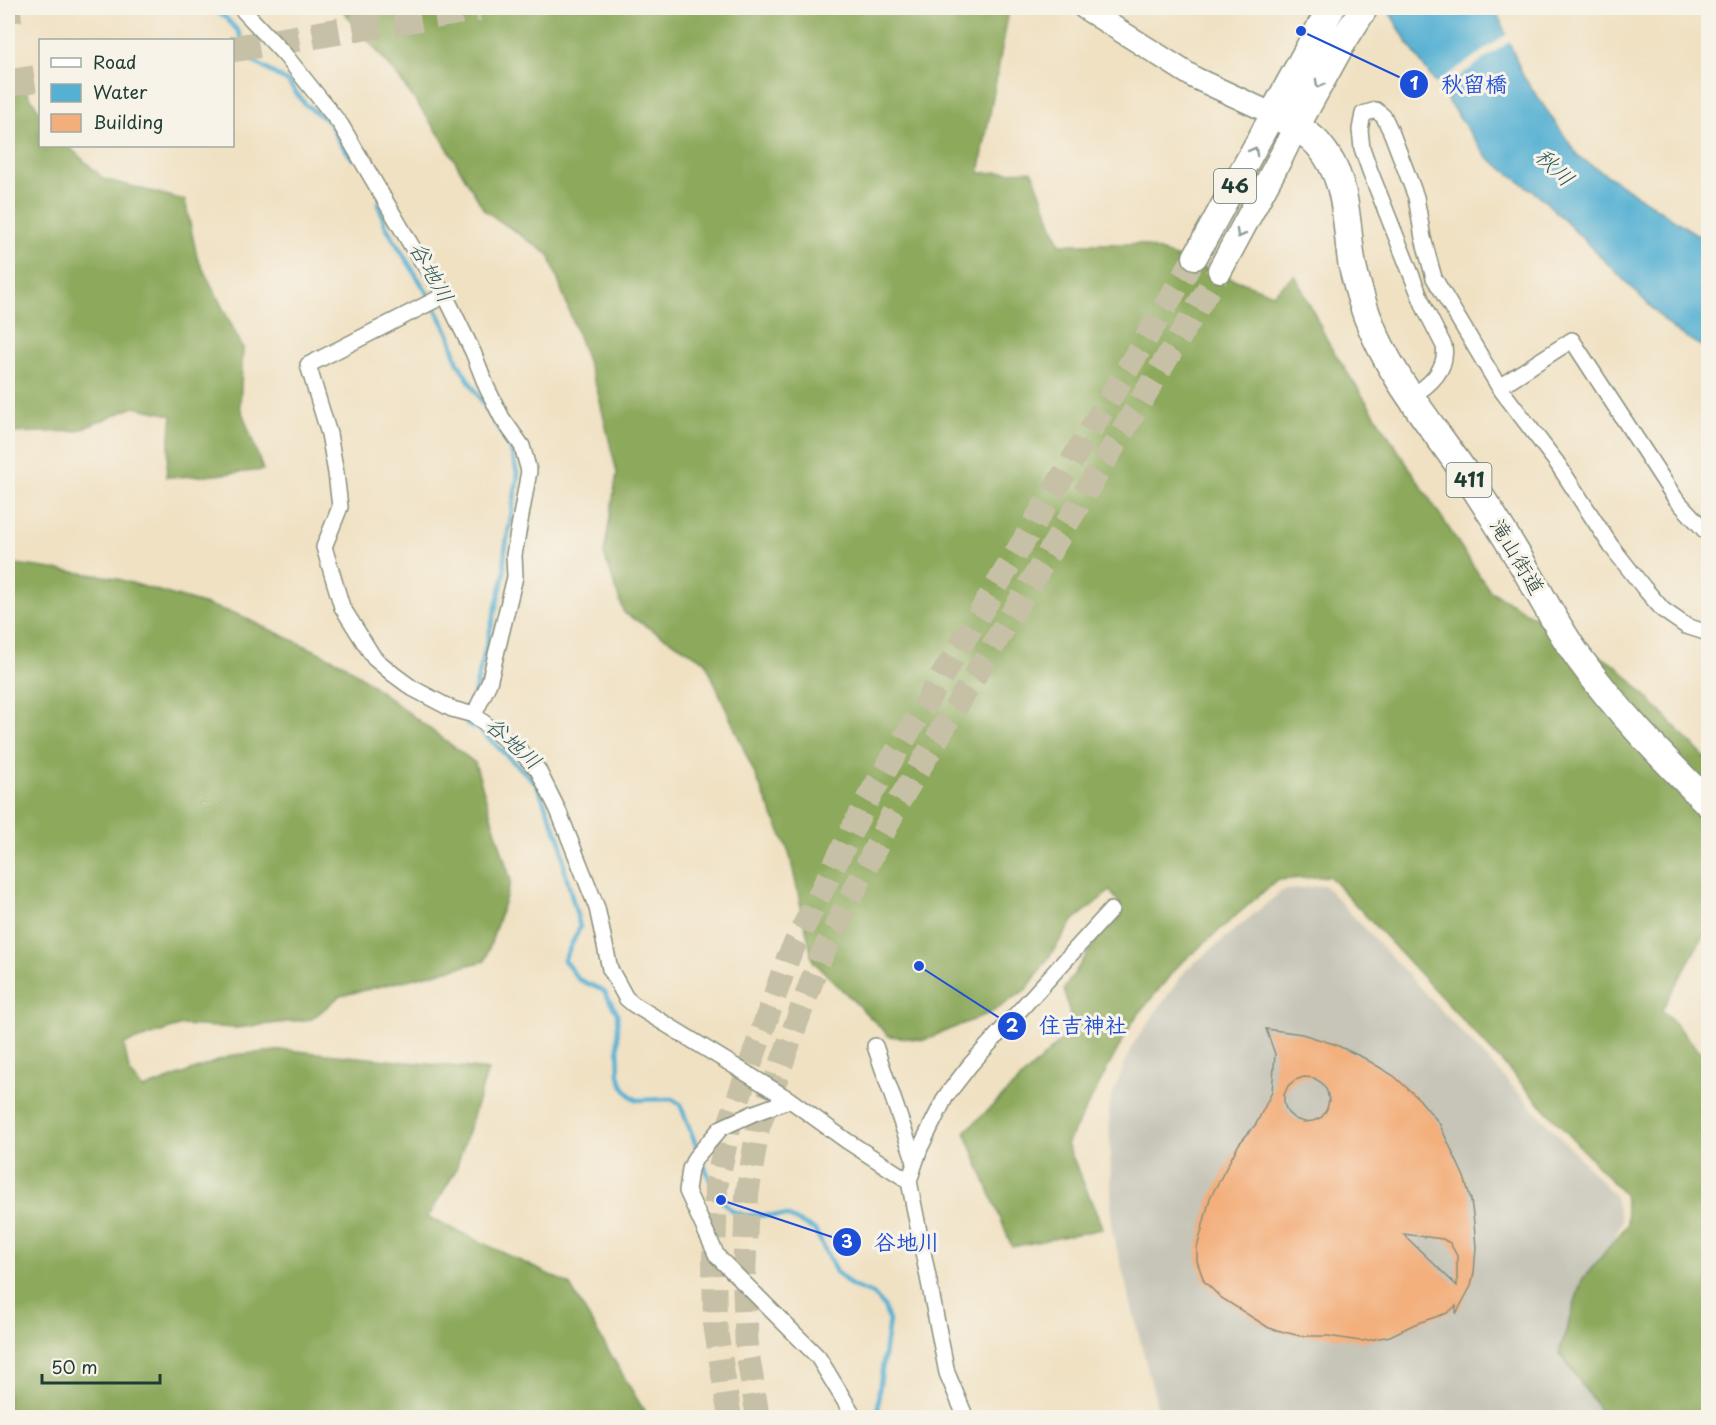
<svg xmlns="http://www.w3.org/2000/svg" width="1716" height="1425" font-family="'Playpen Sans','Klee One',sans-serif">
<rect width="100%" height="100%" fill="#f7f3e8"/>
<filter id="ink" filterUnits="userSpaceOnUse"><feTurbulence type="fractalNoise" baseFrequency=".0167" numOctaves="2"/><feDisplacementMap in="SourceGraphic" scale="12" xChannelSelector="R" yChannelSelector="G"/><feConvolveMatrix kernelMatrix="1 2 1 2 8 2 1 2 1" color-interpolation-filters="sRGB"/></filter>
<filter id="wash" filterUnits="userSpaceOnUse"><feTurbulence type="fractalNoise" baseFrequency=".008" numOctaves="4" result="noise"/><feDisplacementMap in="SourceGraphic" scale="24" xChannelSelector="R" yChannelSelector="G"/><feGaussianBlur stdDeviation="1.35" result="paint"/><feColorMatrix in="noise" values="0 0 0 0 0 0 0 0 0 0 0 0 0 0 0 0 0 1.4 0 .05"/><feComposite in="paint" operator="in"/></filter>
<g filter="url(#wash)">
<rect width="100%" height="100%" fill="#f0e1c3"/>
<path fill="#c6c5b8" d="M1324,885L1615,1196L1622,1221L1611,1245L1609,1417H1160L1112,1230L1109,1104L1132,1046L1185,971L1282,891Z"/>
<path fill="#8ca95b" stroke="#567348" stroke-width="1.5" d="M341,8H1005L1008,15L979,173L1032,171L1060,244H1141L1273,294L1295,275L1330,346L1489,590L1618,667L1708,761V927L1662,1010L1708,1060V1417H1605L1565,1361L1559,1353L1582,1280L1628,1224L1624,1194L1329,876L1277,880L1178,966L1133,1021L1067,1144L1103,1229L1012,1247L965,1132L1073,1029L1064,989L1120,904L1110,891L1074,920L1027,989L992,1012L924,1040L889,1036L813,961L789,852L705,661L624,613L604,554L617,473L597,389L549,255L484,210L441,137L397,75Z
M8,63L40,112V146H68L104,179L185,200L197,257L243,348L240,406L263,470L204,476L166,477L172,415L134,407L77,431L8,433Z
M8,563L111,577L234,613L344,664L475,763L511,881L485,961L340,996L312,1019L236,1028L182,1025L124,1044L129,1071L143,1089L233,1055L287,1050L488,1070L455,1172L428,1217L569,1284L646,1414L645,1417H8Z"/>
<path fill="#55b0d3" stroke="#3a7684" stroke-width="1.5" d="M1387,8H1495L1523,76L1579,157L1708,242V350L1675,331L1543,199L1486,156L1409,45Z"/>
<path fill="#f0e1c3" d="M1509,33L1512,40L1437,91L1433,85Z"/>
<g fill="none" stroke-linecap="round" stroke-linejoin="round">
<path stroke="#55b0d3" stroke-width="4.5" d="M210,8L225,17L238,31L253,61L288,82L305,104L330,123L338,140L353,159
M378,203L386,227L429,296L449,334L458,363L510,447L518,476L505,551L504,575L471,706
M469,717L467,724L480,730L536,783L561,842L565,871L580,927L564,960L578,979L604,991L617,1013L619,1075L623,1087L632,1097L637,1100L672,1099L680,1104L698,1150
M701,1158L711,1182L721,1200L732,1211L744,1215L787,1216L815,1230L836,1272L852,1286L873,1294L884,1306L889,1321L879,1391L878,1418"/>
</g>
<g id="blocks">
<path fill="#f3af7b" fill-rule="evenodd" d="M1266,1029L1302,1034L1334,1044L1364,1058L1394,1076L1419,1099L1439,1123L1464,1177L1471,1200L1474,1223L1476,1247L1474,1273L1471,1286L1456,1314V1306L1447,1313L1415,1324L1390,1336L1370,1340L1360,1341L1328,1336H1300L1269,1328L1220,1297L1204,1281L1197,1261V1248L1210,1198L1239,1144L1256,1124L1272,1092L1275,1054ZM1304,1077L1314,1078L1322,1083L1327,1091L1329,1100L1327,1109L1322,1117L1313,1121L1304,1122L1295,1119L1288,1113L1284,1104V1095L1288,1086L1295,1080ZM1403,1234L1443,1239L1450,1243L1457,1256V1286Z"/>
</g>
</g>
<g filter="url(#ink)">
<use href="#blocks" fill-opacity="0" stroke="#888f7c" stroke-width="1.5"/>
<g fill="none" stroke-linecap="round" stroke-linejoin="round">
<path stroke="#c6c0a6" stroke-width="24" stroke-dasharray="24 12" stroke-linecap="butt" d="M730,1418L715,1324L714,1259L716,1187L731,1119L788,958L866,802L1195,257
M758,1418L747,1350L744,1280L747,1195L758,1128L819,961L898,803L1220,270"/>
<path stroke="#c6c0a6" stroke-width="27" stroke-dasharray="27 14" stroke-linecap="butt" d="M8,9L21,8
M232,49L479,8
M8,83L40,78"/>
<defs>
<path id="street" d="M241,8L285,55L341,125L414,250L445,295L473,352L487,388L502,418L522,446L529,471L514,555L515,577L489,683L474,715
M445,295L308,365L329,434L336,473L340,507L324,547L342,607L374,658L393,674L412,688L431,698L452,709L474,715L521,752L538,770L558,810L597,908L610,969L626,998L633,1004L790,1100L847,1141L909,1181
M1499,387L1572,340L1675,498L1708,534
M1410,397C1429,386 1448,370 1444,346L1425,309L1370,171L1362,148L1360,130L1363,114L1376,110L1384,117L1392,134L1416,197L1423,238L1434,278L1499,387L1557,463L1611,546L1644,588L1663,610L1686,626L1708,633
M875,1046L915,1162
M790,1100L754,1113L721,1128L695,1158L690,1169L687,1191L717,1256L818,1357L855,1418
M966,1418L947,1373L909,1181L920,1148L946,1096L970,1065L1111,910"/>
<path id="secondary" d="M1084,8L1195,78L1273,114"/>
<path id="primary" d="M1195,257L1273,114
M1220,270L1282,155L1296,126"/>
<path id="highway" d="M1331,8L1273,114C1289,123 1306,131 1318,144C1349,179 1345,221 1352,264C1356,282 1361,299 1367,316C1392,383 1442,436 1480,496C1497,522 1514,549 1530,577C1546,604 1560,632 1579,658C1617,711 1662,757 1708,803
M1296,126L1343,41L1364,8"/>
</defs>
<use href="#street" stroke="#888f7c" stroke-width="18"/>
<use href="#secondary" stroke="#888f7c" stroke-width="24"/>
<use href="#primary" stroke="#888f7c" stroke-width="27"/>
<use href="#highway" stroke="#888f7c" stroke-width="30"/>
<use href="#street" stroke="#fff" stroke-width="15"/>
<use href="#secondary" stroke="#fff" stroke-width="21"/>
<use href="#primary" stroke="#fff" stroke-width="24"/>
<use href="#highway" stroke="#fff" stroke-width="27"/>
</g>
<defs><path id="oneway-chevron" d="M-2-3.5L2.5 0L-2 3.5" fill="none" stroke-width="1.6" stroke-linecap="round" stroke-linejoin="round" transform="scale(1.5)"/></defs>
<g stroke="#8f9e9a">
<use href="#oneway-chevron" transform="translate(1319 84) rotate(119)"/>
<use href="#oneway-chevron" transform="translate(1254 151) rotate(-61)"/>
<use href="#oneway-chevron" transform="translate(1240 234) rotate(119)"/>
</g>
</g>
<g text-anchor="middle" stroke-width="6" stroke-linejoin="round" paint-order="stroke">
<g fill="#f7f3e8" stroke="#60746a" stroke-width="1.5">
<rect x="1214" y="169" width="42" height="34" rx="4.5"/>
<rect x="1446.5" y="463" width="45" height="34" rx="4.5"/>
</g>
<g font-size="20" font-weight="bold" fill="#1f3d34">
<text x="1235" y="193">46</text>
<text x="1469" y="487">411</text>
</g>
<g font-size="21" fill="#1f3d34" stroke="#f7f3e8">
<text transform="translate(1517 557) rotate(59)" y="7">滝山街道</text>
</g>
<g font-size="22" font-style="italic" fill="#2c5a5c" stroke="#f7f3e8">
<text transform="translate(1555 167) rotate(44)" y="8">秋川</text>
<text transform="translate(432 272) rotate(61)" y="8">谷地川</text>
<text transform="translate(514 743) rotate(42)" y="8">谷地川</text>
</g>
</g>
<path fill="none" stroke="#1d4ed8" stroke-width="2" d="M1301 31L1414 84M919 966L1012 1026M721 1200L847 1242"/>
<g fill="#1d4ed8" stroke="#f7f3e8" stroke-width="2">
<circle cx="1301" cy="31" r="6"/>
<circle cx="919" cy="966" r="6"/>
<circle cx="721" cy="1200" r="6"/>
<circle cx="1414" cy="84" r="15"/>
<circle cx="1012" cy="1026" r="15"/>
<circle cx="847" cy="1242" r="15"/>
</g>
<g font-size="18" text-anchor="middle" font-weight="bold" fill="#fff">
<text x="1414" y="90">1</text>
<text x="1012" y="1032">2</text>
<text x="847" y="1248">3</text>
</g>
<g font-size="22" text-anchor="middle" font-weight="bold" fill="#1d4ed8" stroke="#f7f3e8" stroke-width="6" stroke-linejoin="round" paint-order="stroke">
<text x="1474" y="92">秋留橋</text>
<text x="1083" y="1033">住吉神社</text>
<text x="907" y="1250">谷地川</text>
</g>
<rect width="1716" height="1425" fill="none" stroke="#f7f3e8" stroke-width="30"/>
<rect x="39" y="39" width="195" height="108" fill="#f7f3e8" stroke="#a1aaa0" stroke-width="1.5"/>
<rect x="51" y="58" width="30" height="9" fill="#ffffff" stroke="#a1aaa0" stroke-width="1.5"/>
<text x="93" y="69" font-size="18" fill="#1f3d34">Road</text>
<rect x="51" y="84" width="30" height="18" fill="#55b0d3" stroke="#a1aaa0" stroke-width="1.5"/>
<text x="93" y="99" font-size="18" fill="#1f3d34">Water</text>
<rect x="51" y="114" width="30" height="18" fill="#f3af7b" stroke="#a1aaa0" stroke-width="1.5"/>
<text x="93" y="129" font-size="18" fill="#1f3d34">Building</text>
<path d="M42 1374v9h118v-9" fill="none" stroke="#1f3d34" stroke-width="3"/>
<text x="51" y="1374" font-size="18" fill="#1f3d34" stroke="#f7f3e8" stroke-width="4.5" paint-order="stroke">50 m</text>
</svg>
